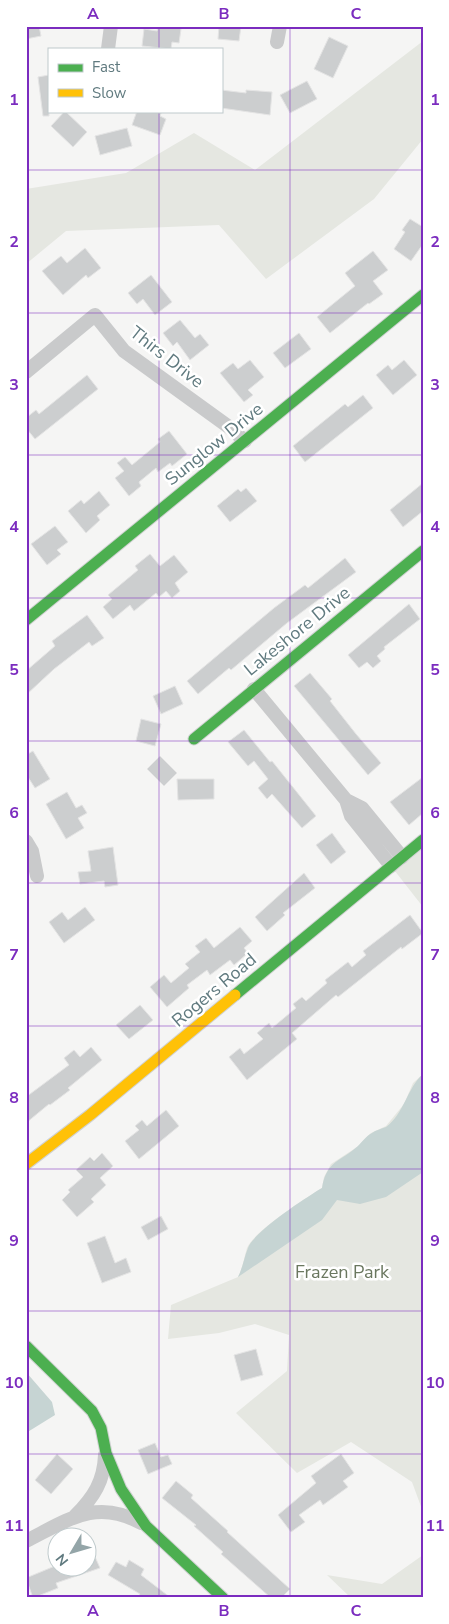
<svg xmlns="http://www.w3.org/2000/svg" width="449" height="1624" font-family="'Nunito Sans',sans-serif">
<rect width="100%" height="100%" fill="#f5f5f4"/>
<path fill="#e5e7e1" d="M423,41V139L374,199L266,279L219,225L66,231L26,264V189L126,173L194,133L255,170Z
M423,840V907L391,866Z
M423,1074V1512L412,1482L351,1442L297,1473L236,1413L287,1371L289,1335L255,1324L219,1333L168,1339L171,1305L238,1277C243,1267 244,1258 247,1248C253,1232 307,1197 322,1188L324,1177L331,1164L357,1147L371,1133L386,1126L404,1104L413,1083Z
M423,1555V1598H351L327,1575L382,1584Z"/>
<path fill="#c6d4d3" d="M423,1074V1172L386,1197L360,1204L337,1200L322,1220L238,1277C243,1267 244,1258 248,1248C253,1232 307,1197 322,1188C327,1160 340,1162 358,1146C362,1142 366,1136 372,1133C376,1130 381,1129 386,1127C404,1114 407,1088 423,1074Z
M26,1372L52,1402L55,1415L26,1433Z"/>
<path fill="#cccecf" stroke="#e4e4e4" d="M26,26H39L41,36L26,39Z
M158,26H175L181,29L179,43L172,42L171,49L142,46L144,29L157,31Z
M219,26H241L239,41L218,39Z
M329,37L348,46L333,78L314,69Z
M49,75V116H43L38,77Z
M307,81L317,99L290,113L280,95Z
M221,90L246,93V90L272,92L270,115L221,108Z
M65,111L87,132L73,147L51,126Z
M137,111H162L160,116L166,119L160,135L132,125Z
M127,128L132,146L100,155L95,136Z
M410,219L423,227V244L411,261L394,249L405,232L402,230Z
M85,248L101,268L88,278L86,275L63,295L42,271L61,256L67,263Z
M373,251L388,270L373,281L383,294L369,304L368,303L330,333L317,317L355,286L345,273Z
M151,275L172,302L155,315L143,299L137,304L128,293Z
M180,320L195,338L200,334L209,345L190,360L177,342L173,346L163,333Z
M299,333L311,349L285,368L273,353Z
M250,360L264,377L248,390L253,395L244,402L220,373L233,363L238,369Z
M404,360L417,375L393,395L376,375L388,365L392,370Z
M87,375L98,389L35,439L26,428V418L36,410L39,414Z
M363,395L373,408L305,462L293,446L345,404L348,407Z
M169,431L187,454L172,466L170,463L158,472L156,468L139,482L141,486L129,496L115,478L124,471L117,463L125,457L132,465L160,442L158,439Z
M423,483V511L403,527L390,510Z
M246,488L257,501L230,522L217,506L238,489L241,492Z
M99,491L110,505L97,516L100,520L86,533L68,511L81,500L84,504Z
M55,526L68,542L57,550L61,554L47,565L31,544Z
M150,554L160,566L174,555L188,572L175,583L180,591L172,598L166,591L159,597L156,593L134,611L130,605L113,619L103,607L112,599L108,595L138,570L135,566Z
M345,558L356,572L287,623L231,670L229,668L198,694L187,681L274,608L305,585L308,588Z
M409,604L420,619L384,647L385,649L377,656L381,661L373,668L367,662L359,668L348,655Z
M87,615L104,638L92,646L89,642L54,669L26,695V671L55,646L52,641Z
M310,673L332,699L330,701L356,734L381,763L368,775L294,686Z
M175,686L183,704L161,714L153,696Z
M141,719L161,724L155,746L136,741Z
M244,730L270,762L272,761L316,816L302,828L272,794L267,799L258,788L268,779L254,761L248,766L228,742Z
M33,751L50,779L35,788L26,774V755Z
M160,756L177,773L164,786L147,769Z
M423,777V813L409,825L390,802Z
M177,779H214V799L178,800Z
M67,792L76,808L82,805L87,813L78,818L84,828L66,839L46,804Z
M332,833L346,852L331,864L316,845Z
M113,847L118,885L105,887L104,881L80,884L78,872L91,871L88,851Z
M304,873L315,888L283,913L285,915L267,931L255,917Z
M85,907L95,920L64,943L49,922L62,912L68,920Z
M410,915L423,933L402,949L401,947L338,997L336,995L292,1033L297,1039L247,1080L229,1057L240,1048L244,1054L263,1039L257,1033L269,1023L272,1028L296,1008L293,1004L302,997L306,1001L327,983L325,980L348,962L352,967L366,955L363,951Z
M240,927L252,941L244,948L248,953L234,965L230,960L210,975L207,970L187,985L189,988L167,1007L150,987L164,975L171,983L189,968L185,964L200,952L195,946L206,938L214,948Z
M140,1005L153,1020L129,1039L116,1025Z
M91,1047L102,1060L68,1088L70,1090L50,1105L49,1104L26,1123V1097L69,1065L64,1058L74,1050L80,1057Z
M166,1110L179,1126L139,1159L125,1141L139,1130L135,1126L142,1120L147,1126Z
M102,1153L113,1166L100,1178L106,1185L91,1199L94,1202L77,1217L62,1200L70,1192L68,1190L83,1177L76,1170L90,1157L94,1161Z
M161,1216L168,1229L148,1240L141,1227Z
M105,1236L115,1263L126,1258L131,1272L102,1283L87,1243Z
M256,1349L263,1375L241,1381L234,1355Z
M155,1443L161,1457L168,1455L172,1464L148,1474L138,1450Z
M57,1454L73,1469L51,1494L35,1480Z
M341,1454L354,1473L343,1481L348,1487L323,1505L320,1500L299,1515L305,1522L291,1532L278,1515L316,1483L311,1476Z
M176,1481L193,1495L191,1498L228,1531L227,1532L290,1589L281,1598H271L221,1554L223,1552L194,1526L196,1525L162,1498Z
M88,1541L100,1568L56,1583L58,1588L33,1598L26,1578L55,1566H88Z
M129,1560L144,1569L141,1575L171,1598H137L140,1594L108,1575L116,1562L126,1567Z"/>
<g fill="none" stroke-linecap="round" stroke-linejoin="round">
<defs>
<path id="fast" d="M26,620L423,295
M194,739L423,551
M235,995L423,840
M26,1346L92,1411L101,1428L106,1453L121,1489L146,1526L223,1598"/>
<path id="slow" d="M26,1164L90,1115L235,995"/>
</defs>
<use href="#fast" stroke="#d0d2d2" stroke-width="13"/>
<use href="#slow" stroke="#d0d2d2" stroke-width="13"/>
<path stroke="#c9cacb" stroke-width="14" d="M277,42L280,26
M108,49L111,26
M26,372L95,315L124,351L229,427L245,441
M254,689L346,800L351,816L391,866
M346,800L362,808L402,857
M26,841L32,851L37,876
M75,1516C94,1497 104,1481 105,1455
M26,1541C68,1520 96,1498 141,1523"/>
<use href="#fast" stroke="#4caf50" stroke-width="11"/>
<use href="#slow" stroke="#ffc107" stroke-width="11"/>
</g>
<path fill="none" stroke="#7b2cbf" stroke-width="1" stroke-opacity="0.55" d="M159,26V49M290,26V1598M159,111V1598M26,170H423M26,313H423M26,455H423M26,598H423M26,741H423M26,883H423M26,1026H423M26,1169H423M26,1311H423M26,1454H423"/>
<g text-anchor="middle" stroke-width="5" stroke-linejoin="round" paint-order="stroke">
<g font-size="18" fill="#607a7f" stroke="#fff">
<text transform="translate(167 357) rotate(38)" y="6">Thirs Drive</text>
<text transform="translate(214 444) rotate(-39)" y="6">Sunglow Drive</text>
<text transform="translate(297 631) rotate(-39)" y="6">Lakeshore Drive</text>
<text transform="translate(214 990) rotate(-40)" y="6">Rogers Road</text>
</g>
<g font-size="18" fill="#6a775f" stroke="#fff">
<text x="342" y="1278">Frazen Park</text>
</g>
</g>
<rect width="449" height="1624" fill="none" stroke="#ffffff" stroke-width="55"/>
<rect x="48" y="48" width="175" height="65" fill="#ffffff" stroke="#bfcacc"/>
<rect x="58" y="64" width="25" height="8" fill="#4caf50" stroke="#bfcacc"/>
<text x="92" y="72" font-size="15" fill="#607a7f">Fast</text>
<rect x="58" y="89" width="25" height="8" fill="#ffc107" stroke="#bfcacc"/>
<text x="92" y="98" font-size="15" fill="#607a7f">Slow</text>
<g transform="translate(72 1552) rotate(232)"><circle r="24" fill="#ffffff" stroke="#bfcacc"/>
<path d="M0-4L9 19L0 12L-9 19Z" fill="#94a5a8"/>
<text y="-8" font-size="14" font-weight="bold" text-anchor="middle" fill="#607a7f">N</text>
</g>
<rect x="28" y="28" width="394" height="1568" fill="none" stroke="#7b2cbf" stroke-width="2"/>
<g font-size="16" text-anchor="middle" font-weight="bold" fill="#7b2cbf">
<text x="93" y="19">A</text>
<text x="224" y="19">B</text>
<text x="356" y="19">C</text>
<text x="14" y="105">1</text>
<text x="435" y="105">1</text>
<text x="14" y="247">2</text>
<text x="435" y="247">2</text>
<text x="14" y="390">3</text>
<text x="435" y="390">3</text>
<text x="14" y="532">4</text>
<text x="435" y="532">4</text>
<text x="14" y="675">5</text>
<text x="435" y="675">5</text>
<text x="14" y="818">6</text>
<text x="435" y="818">6</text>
<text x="14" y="960">7</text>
<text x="435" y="960">7</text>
<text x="14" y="1103">8</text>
<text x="435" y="1103">8</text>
<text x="14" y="1246">9</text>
<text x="435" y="1246">9</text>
<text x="14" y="1388">10</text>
<text x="435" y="1388">10</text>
<text x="14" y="1531">11</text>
<text x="435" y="1531">11</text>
<text x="93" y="1616">A</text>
<text x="224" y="1616">B</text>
<text x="356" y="1616">C</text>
</g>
</svg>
